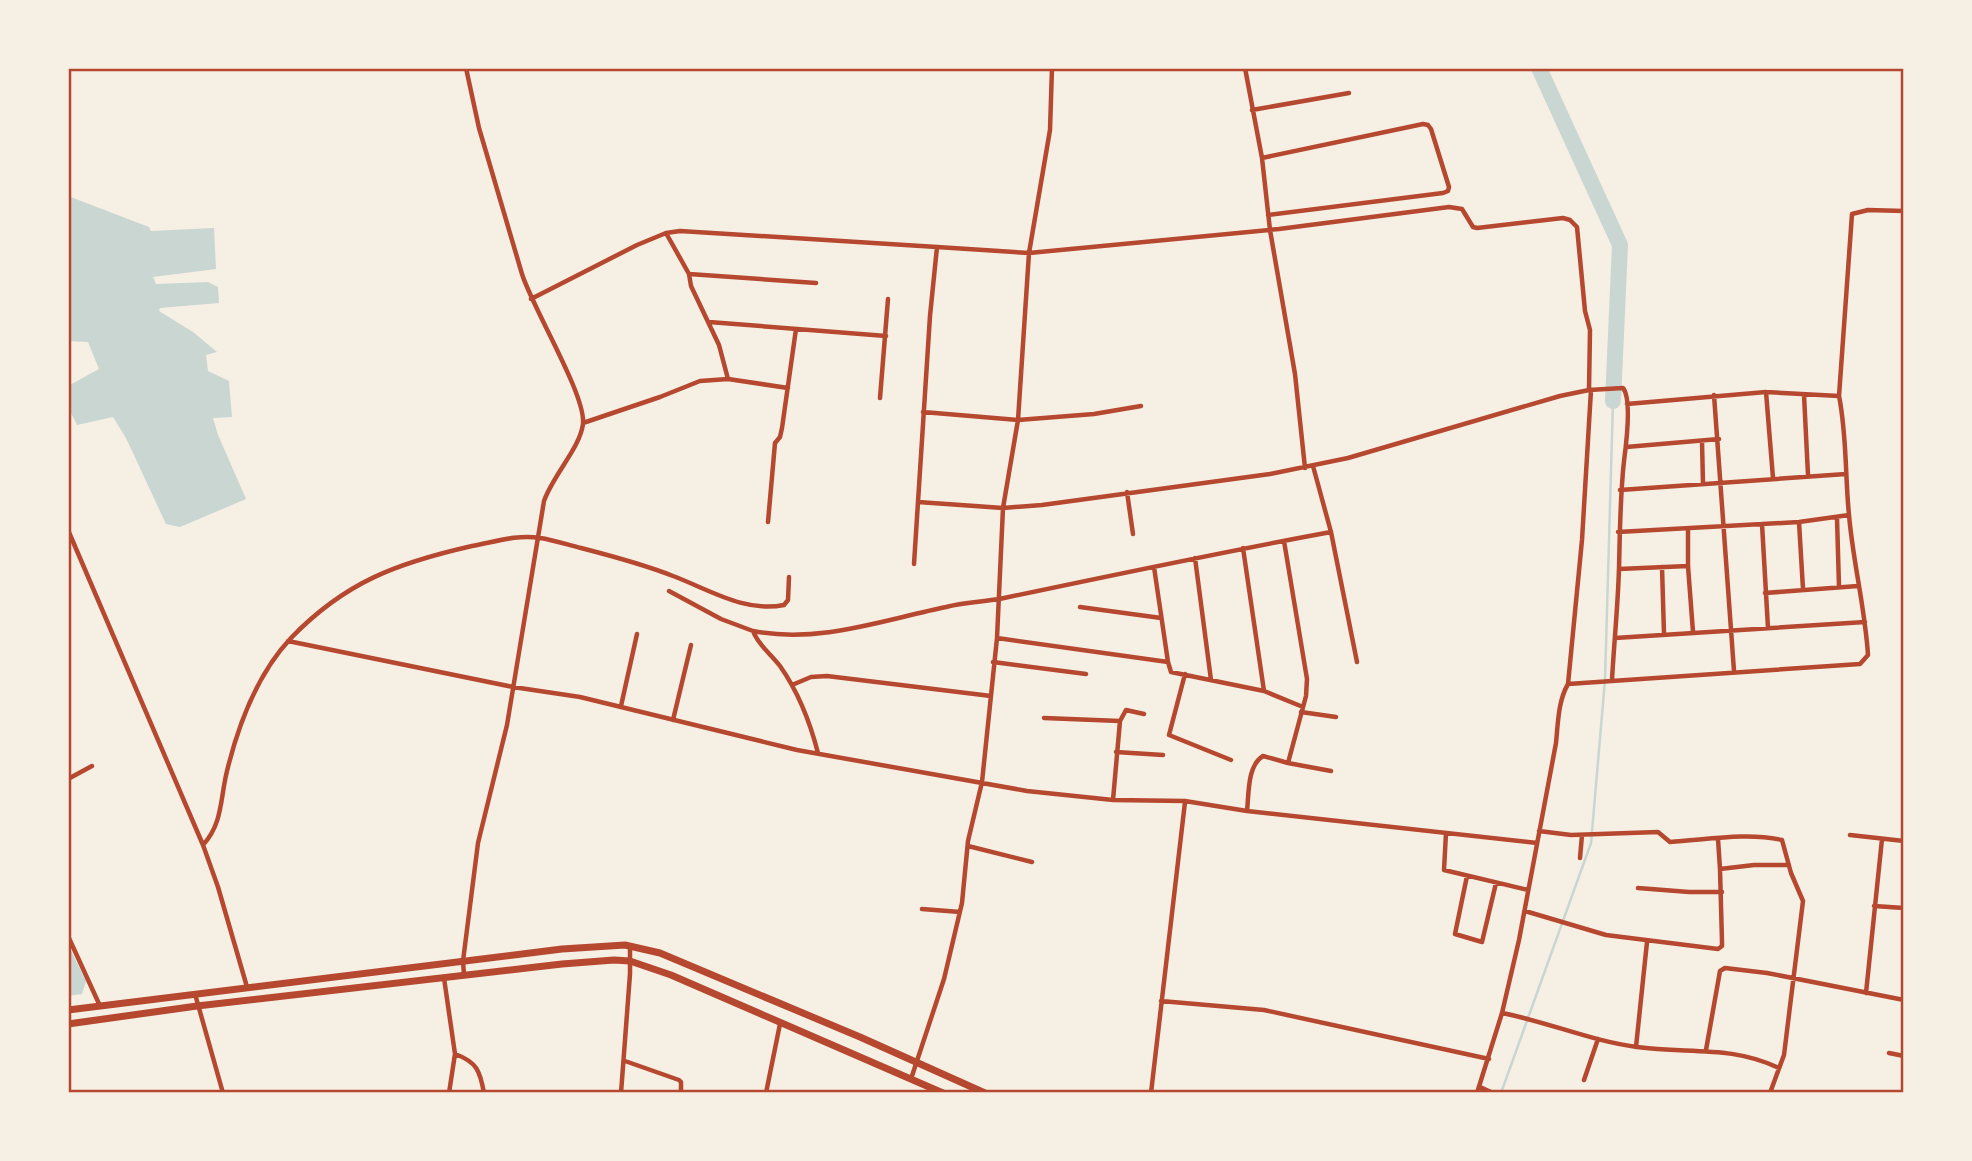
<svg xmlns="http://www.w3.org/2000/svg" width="1972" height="1161" font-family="'Nunito Sans',sans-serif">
<rect width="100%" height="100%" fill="#f6efe4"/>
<path fill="#c9d6d2" d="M68,196L149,227L151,231L214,228L216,269L153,277L156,284L208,282L218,287L219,303L160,308L159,311L193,332L217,352L206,355L208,371L229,381L232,417L213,418L218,435L246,499L180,527L166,524L126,438L113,417L77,425L68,407V386L99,369L88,342L68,341Z
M68,945L86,981L82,994L68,996Z"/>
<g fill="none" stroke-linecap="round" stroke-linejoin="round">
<path stroke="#c9d6d2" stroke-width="2.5" d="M1501,1093L1591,843L1605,680L1613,401"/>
<path stroke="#c9d6d2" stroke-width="16" d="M1539,68L1620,245L1613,401"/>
<path stroke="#b5482f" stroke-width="4.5" d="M1245,68L1262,158L1270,230L1295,374L1305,468
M1252,110L1349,93
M1262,158L1423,124L1428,125L1431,129L1449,187L1448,191L1443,193L1268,215
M689,274L816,283
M531,299L637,245L666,233
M709,322L886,336
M728,379L719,345L691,286L689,274L666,233L680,231L937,247
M1766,392L1773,478
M1714,395L1734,671
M1804,395L1808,475
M880,398L888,299
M1627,404L1766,392L1839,396L1852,214L1868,210L1904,211
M923,412L1018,420L1094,414L1141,406
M583,423L660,397L700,381L728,379L788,388
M1702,441L1703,484
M1626,447L1719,439
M1313,466L1331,532L1357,662
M1620,490L1846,474
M1127,492L1133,534
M918,502L1003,508L1042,505L1270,474L1348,458L1560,396L1589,390L1623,388C1632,399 1626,446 1624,461C1620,497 1620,532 1619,568C1618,605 1614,643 1612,680
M1837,518L1839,587
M768,522L775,443L780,437L782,428L796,329
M1799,522L1803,589
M1762,524L1768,628
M1688,529V566L1693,632
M68,530L203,845L218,887L247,987
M1618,532L1799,522L1849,515
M1243,548L1264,691
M1195,558L1211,680
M914,564L930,316L937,247L1029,253L1279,229L1449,207L1462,209L1473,227L1477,228L1563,218L1570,220L1577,227L1585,311L1590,330L1589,390
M1154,567L1168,662
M1662,567L1664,634
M1619,569L1688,566
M669,591L721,619L753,631
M1765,593L1858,586
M1080,607L1161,618
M997,638L1168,662L1171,672L1264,691L1303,707
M1615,638L1865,622
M288,641L513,687L580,697L797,750L1027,791L1113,800L1185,801L1247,811L1537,843
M993,662L1086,674
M1185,674L1169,735L1231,760
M1568,684L1582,540L1591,390
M792,685L811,677L827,676L991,696
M621,706L637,634
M1301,712L1336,717
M1044,718L1120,721L1126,710L1144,714
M673,720L691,645
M1116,752L1163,755
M818,753C810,722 799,693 780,666C771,654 758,645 753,631C818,644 883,620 946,607C965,602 985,602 1004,598C1113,575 1222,552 1331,532
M1288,763L1331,771
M68,779L92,766
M1113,800L1120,721
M1247,811C1249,794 1247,766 1263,756L1288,763L1306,696L1307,679L1284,541
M1539,831L1571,835L1658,832L1670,842C1706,840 1746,832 1782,840L1791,873L1803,901L1784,1055L1770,1093
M1446,833L1444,870L1528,890
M1850,835L1904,841
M1718,839L1720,869
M203,845C223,823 220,799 227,771C238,726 258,673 291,638C345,582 397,563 472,546C494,542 518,534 540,538C554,540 568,545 581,548C612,556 643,564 673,576C708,589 745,613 784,605L788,600L789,577
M968,846L1032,862
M1580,858L1582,835
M1467,876L1455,934L1482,942L1496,883
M1638,888L1689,892H1722
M1874,906L1904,908
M922,909L960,912
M1525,911L1606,935L1718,949L1722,946V942L1720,869L1754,865H1789
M68,936L100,1006
M464,975L463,961L478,843L507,725L544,501C553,475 580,448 583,424C586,395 533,309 522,274L479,128L466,68
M444,978L455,1054L449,1093
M1866,993L1882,839
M195,994L223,1093
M1161,1001L1264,1010L1489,1059
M1502,1013C1548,1022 1591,1041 1637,1047C1687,1054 1731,1045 1779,1068
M1636,1047L1647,942
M1706,1050L1720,971L1725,968L1767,973L1904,1000
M1889,1053L1904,1056
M455,1054C477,1062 480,1071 484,1093
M625,1061L679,1080L681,1082V1093
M911,1079L944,979L962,903L968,841L982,782L997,638L1003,508L1018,420L1029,253L1050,130L1052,68
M1584,1080L1598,1039
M1480,1087L1493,1093
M621,1093L630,974V946
M766,1093L780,1024
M1151,1093L1185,802
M1477,1093L1502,1013L1519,940L1556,743C1558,724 1558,701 1568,684L1860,664L1868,655C1865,608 1853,562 1849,515C1845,476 1847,435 1839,396"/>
<path stroke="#b5482f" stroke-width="7" d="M68,1010L562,949L625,945L660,953L860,1037L985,1093
M68,1024L197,1006L562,964L614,960L630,961L671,975L943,1093"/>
</g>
<rect width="1972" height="1161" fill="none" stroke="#f6efe4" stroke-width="140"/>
<rect x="70" y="70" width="1832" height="1021" fill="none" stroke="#b5482f" stroke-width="2.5"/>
</svg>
